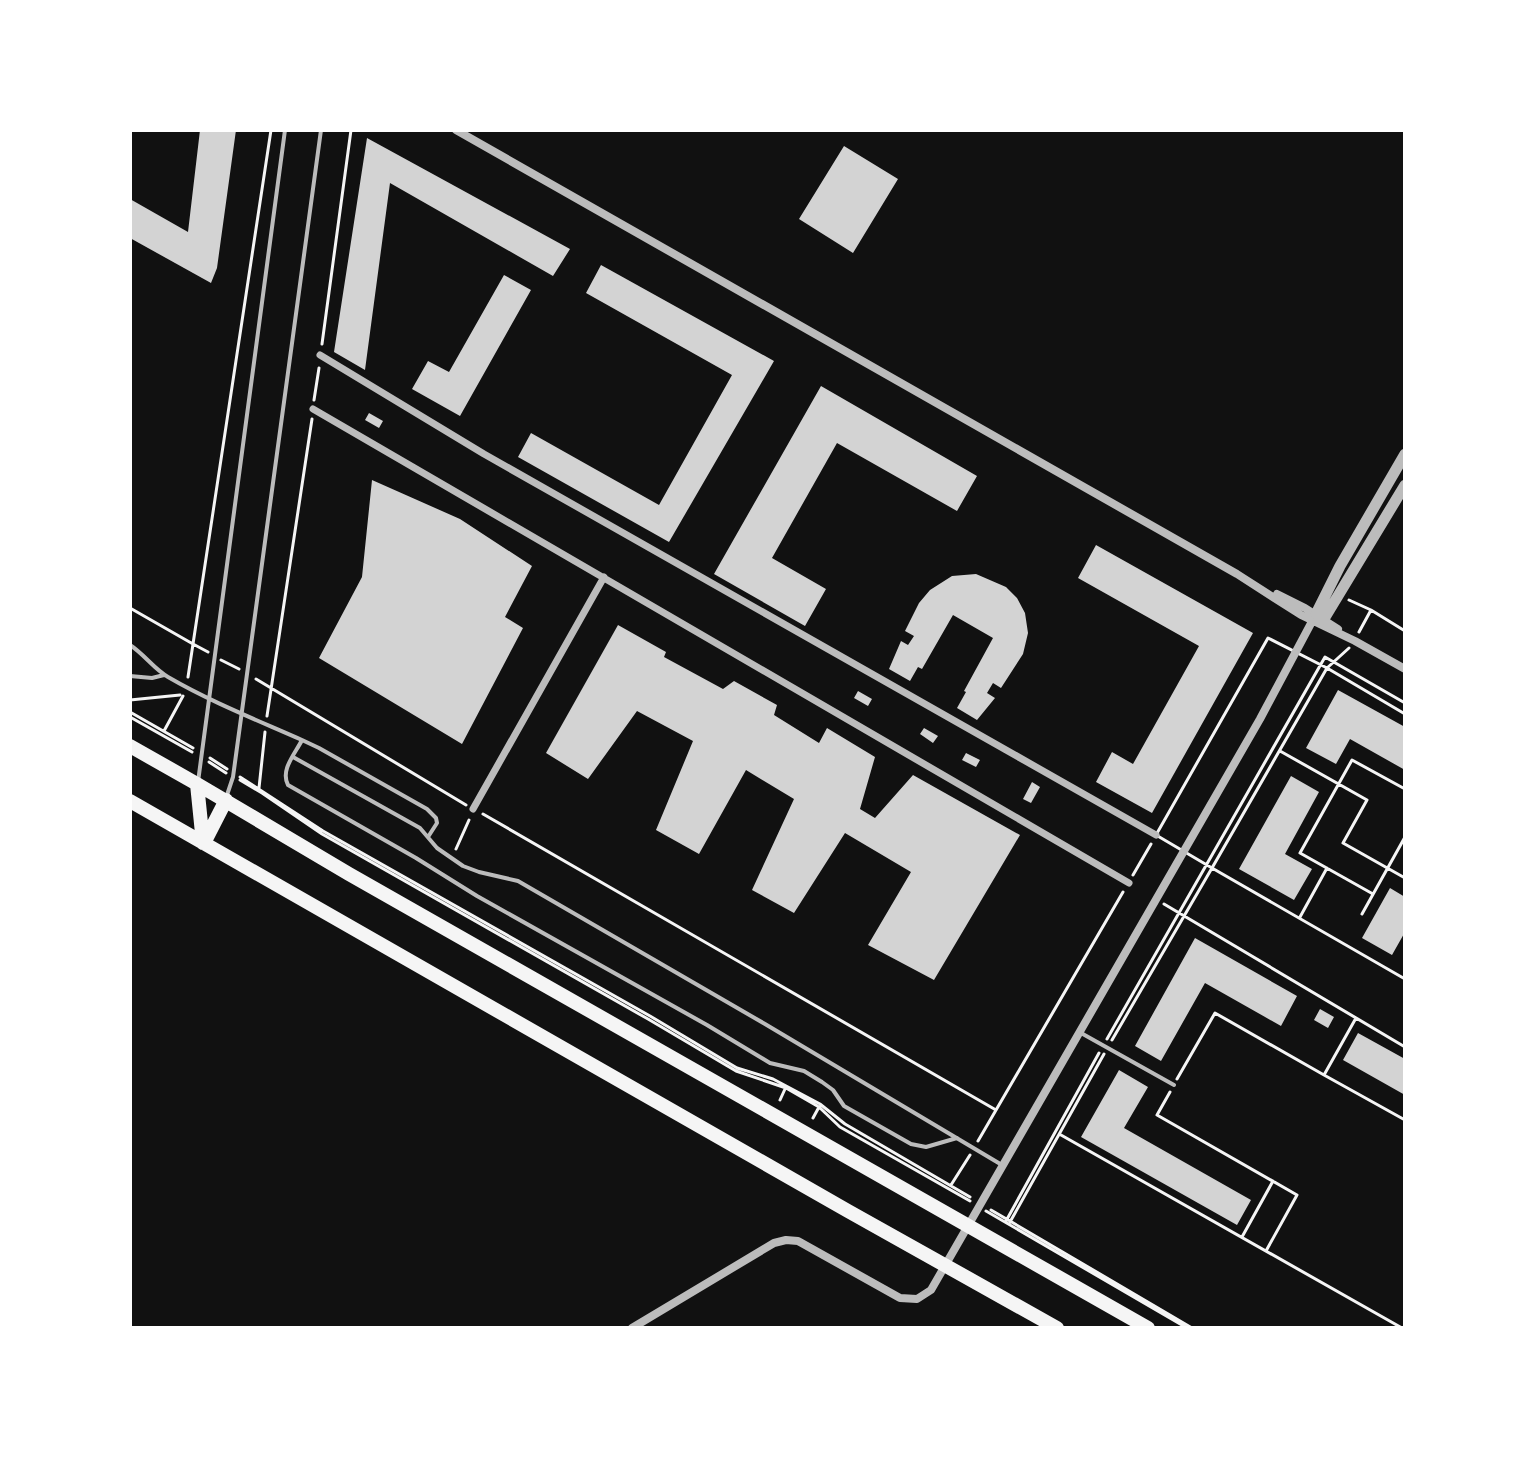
<svg xmlns="http://www.w3.org/2000/svg" width="1535" height="1458" font-family="'Sofia Sans Condensed',sans-serif">
<rect width="100%" height="100%" fill="#111"/>
<path fill="#d3d3d3" d="M200,130H236L217,268L211,283L130,238V199L188,232Z
M367,138L570,249L553,276L390,183L365,370L334,352Z
M844,146L898,179L853,253L799,219Z
M601,265L774,361L669,542L518,457L531,433L659,505L732,375L586,293Z
M504,275L531,290L460,416L412,389L428,361L449,372Z
M821,386L977,476L957,511L837,443L772,558L826,589L805,626L714,574Z
M369,413L383,421L379,428L365,420Z
M372,480L460,519L532,566L505,617L523,628L462,744L319,658L362,577Z
M1096,545L1253,633L1152,813L1096,782L1112,752L1133,764L1199,646L1078,578Z
M976,574L1006,587L1017,598L1025,613L1028,633L1023,654L1001,688L993,683L987,693L995,698L977,720L957,708L966,692L964,691L993,638L953,615L922,669L918,667L910,681L889,669L901,641L908,645L914,636L905,631L919,603L930,590L952,576Z
M618,625L666,652L664,657L723,689L734,681L777,705L774,715L819,743L827,728L875,757L860,809L875,818L913,775L1020,835L934,980L868,945L911,872L845,833L794,913L752,890L794,799L746,770L699,854L656,830L693,741L637,711L588,779L546,753Z
M1338,690L1405,727V770L1350,739L1336,764L1306,748Z
M858,691L872,699L868,706L854,698Z
M924,728L938,736L933,743L920,734Z
M966,753L980,760L976,767L962,760Z
M1291,776L1319,792L1285,854L1312,869L1294,900L1239,869Z
M1032,782L1040,787L1031,803L1023,799Z
M1390,888L1405,897V932L1392,955L1362,938Z
M1195,938L1297,996L1281,1026L1205,983L1161,1061L1135,1046Z
M1320,1009L1334,1017L1328,1028L1314,1020Z
M1358,1033L1405,1059V1095L1343,1060Z
M1119,1070L1148,1087L1124,1128L1251,1200L1237,1225L1081,1137Z"/>
<g fill="none" stroke-linecap="round" stroke-linejoin="round">
<path stroke="#f5f5f5" stroke-width="3" d="M322,344L351,130
M314,400L319,368
M1349,600L1371,610
M130,608L193,644L188,677
M1359,632L1371,610L1405,631
M1268,638L1327,668L1212,868L1156,835Z
M1349,648L1327,668L1405,714
M208,652L193,644L271,130
M221,660L239,669
M256,679L466,805
M130,700L180,695
M130,712L193,748
M267,716L312,419
M130,717L192,752
M164,731L183,696
M1280,751L1367,800L1343,843L1405,878
M210,758L227,769
M209,762L226,773
M240,777L323,831L650,1016L737,1068L773,1079L820,1104L845,1124L970,1197
M240,780L262,793L322,834L648,1019L736,1071L786,1088L819,1107L840,1127L970,1201
M259,788L265,732
M483,814L996,1110
M456,849L469,820
M1133,875L1151,844
M1373,894L1300,853L1352,760L1405,789
M1164,904L1405,1047
M1362,914L1405,837
M1300,917L1327,868
M1356,1018L1324,1075L1405,1120
M1107,1039L1325,657L1405,703
M1112,1040L1212,868L1405,979
M1177,1079L1215,1013L1324,1075
M1170,1092L1157,1115L1297,1195L1266,1251
M780,1100L785,1089
M813,1118L819,1107
M1061,1135L1402,1328
M978,1141L1123,892
M951,1185L970,1155
M991,1210L1192,1328
M986,1211L1187,1328
M1006,1221L1099,1053
M1010,1222L1104,1054
M1242,1237L1273,1181"/>
<path stroke="#bcbcbc" stroke-width="4" d="M130,645C144,654 154,669 168,677C211,702 257,720 302,740C295,754 280,770 288,785L416,858L477,896L707,1025L770,1063L804,1071L822,1082L833,1090L844,1106L911,1144L926,1147L957,1138
M130,676L152,678L164,675
M302,740L319,748L427,809L436,818L437,823L428,837
M293,757L420,828L437,848L463,866L479,872L518,881L765,1024L1002,1165
M198,782L285,130
M226,798L233,777L321,130
M1081,1033L1174,1085"/>
<path stroke="#bcbcbc" stroke-width="7" d="M320,355L484,454L1156,835
M313,409L1129,883
M473,809L604,577"/>
<path stroke="#bcbcbc" stroke-width="8" d="M456,130L1237,574L1301,615L1355,641L1405,669
M1277,594L1305,608L1338,629
M632,1328L774,1243L786,1240L798,1241L900,1298L917,1299L931,1290L1260,719L1316,614"/>
<path stroke="#bcbcbc" stroke-width="11" d="M1316,614L1340,566L1405,454
M1324,619L1405,485"/>
<path stroke="#f5f5f5" stroke-width="14" d="M130,746L197,784L349,874L1148,1328
M197,784L203,843
M130,801L848,1211L1057,1328
M204,843L226,800"/>
</g>
<rect width="1535" height="1458" fill="none" stroke="#ffffff" stroke-width="264"/>
</svg>
